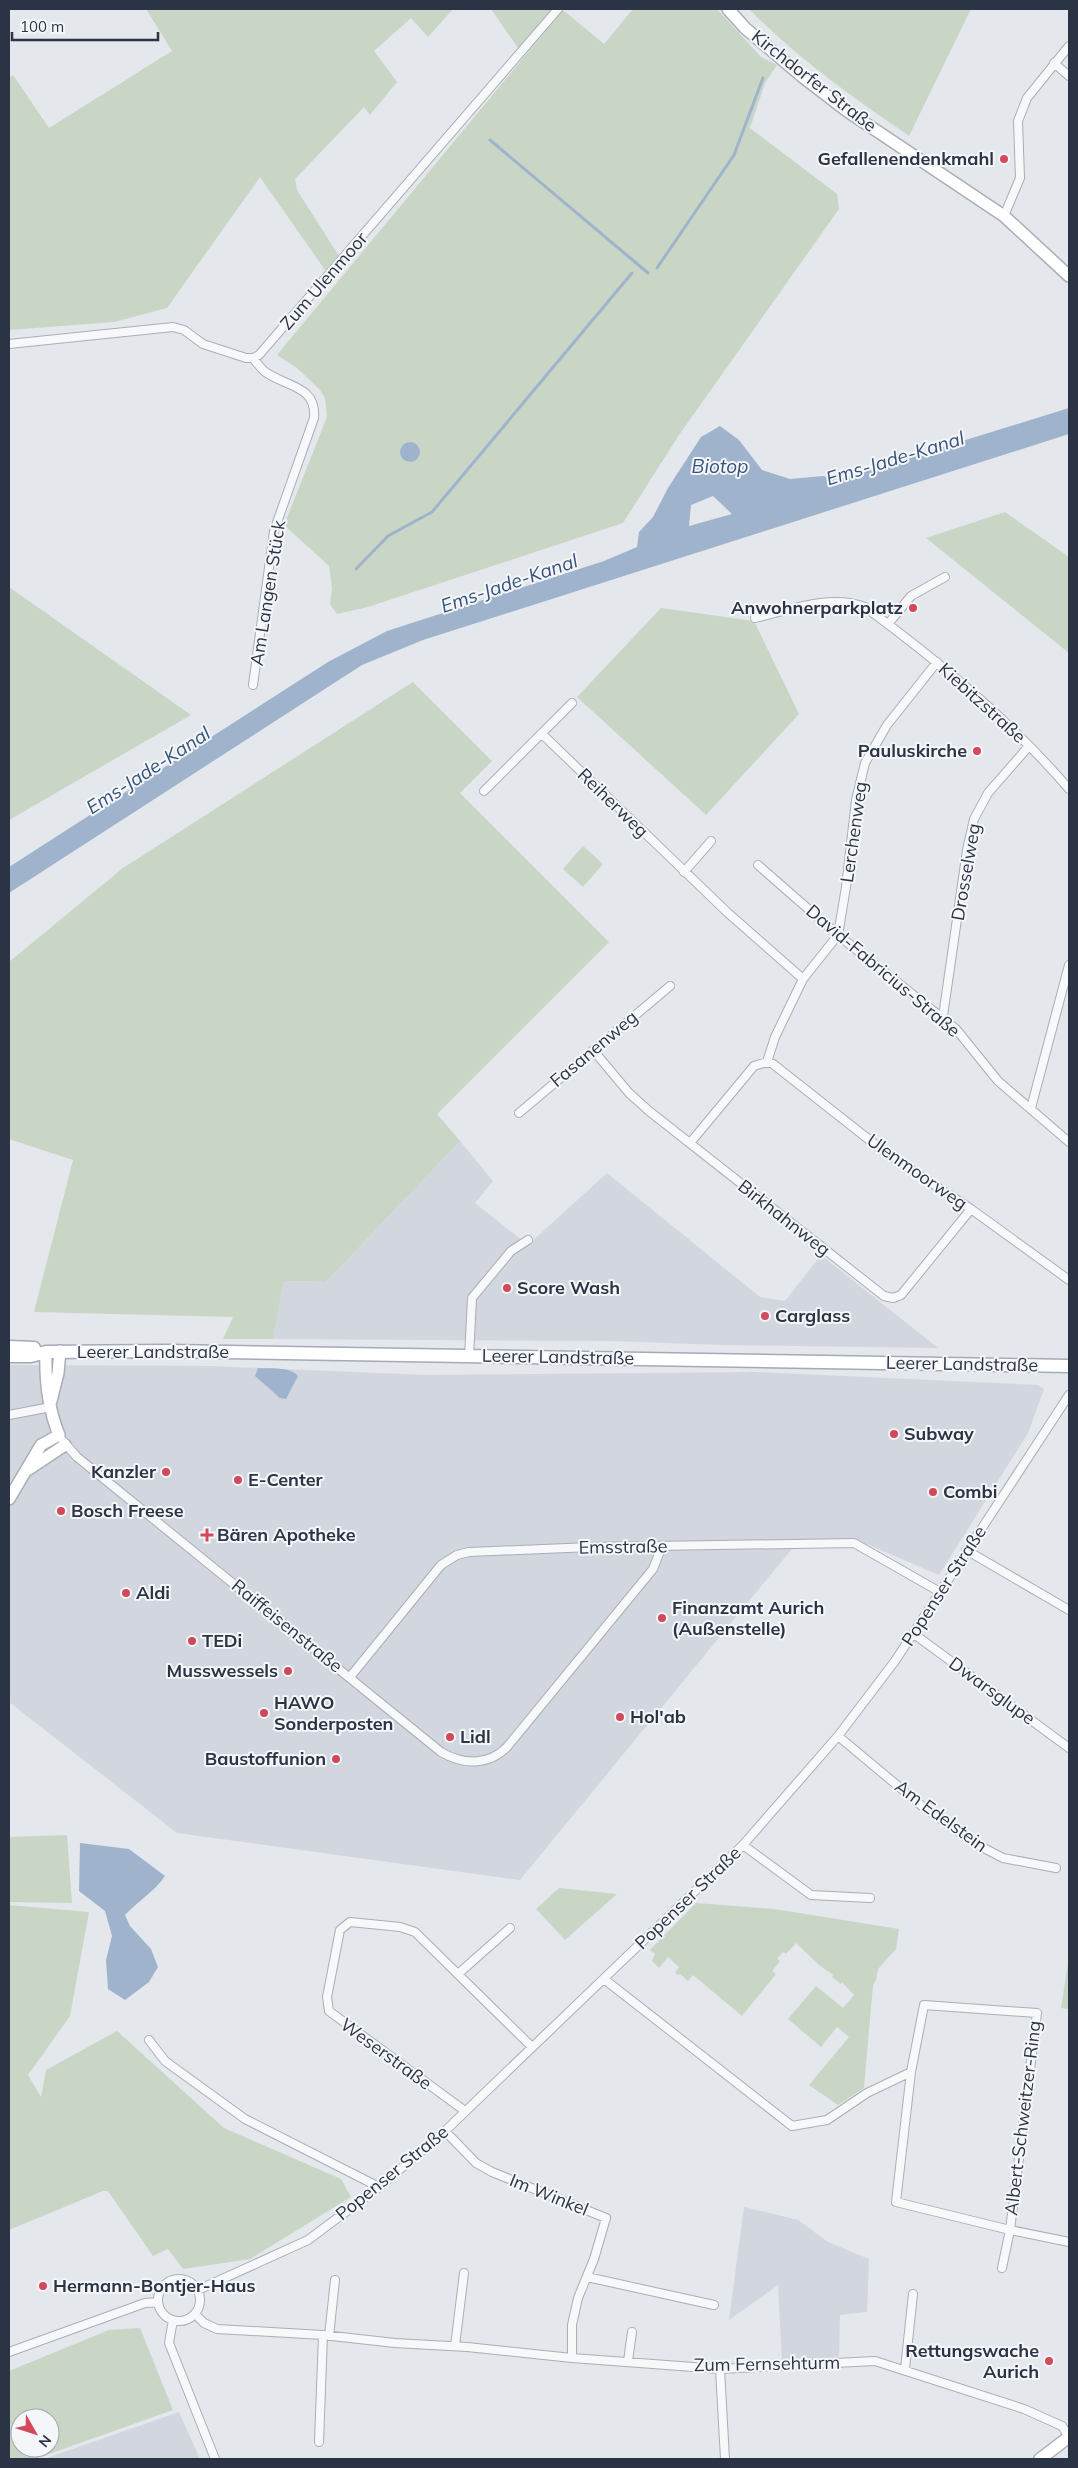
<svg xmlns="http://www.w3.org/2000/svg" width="1078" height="2468" font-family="Mulish,sans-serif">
<rect width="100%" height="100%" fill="#e4e7ec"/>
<path fill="#d2d6de" d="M460,1141L493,1181L475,1203L528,1245L607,1173L760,1297L785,1301L821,1255L938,1348L723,1345L610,1341L273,1339L284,1281L326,1282Z
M9,1365L211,1366L425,1375L755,1372L1038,1385L1044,1389L1028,1433L939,1575L855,1539H800L520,1880L177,1833L9,1702Z
M744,2207L798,2220L828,2242L869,2259L867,2312L840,2315L839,2359L782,2360L778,2285L729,2320Z
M179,2412L200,2459H44Z"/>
<path fill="#c9d6c5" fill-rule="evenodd" d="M146,9H453L428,37L411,18L374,51L397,82L370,115L364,107L295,179L297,190L339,256L325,270L260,177L167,308L114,322L9,330V78L13,75L49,128L172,51Z
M491,9H552L518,48Z
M633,9H717L761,57L777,65L765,83L750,128L837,194L839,209L679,435L623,523L368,607L337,614L330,604L332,589L329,566L284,525L327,417L325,398L320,390L297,368L277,355L563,10L604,44Z
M749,9H971L909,136C852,97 797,58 749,9Z
M1005,512L1069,557V653L926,538Z
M9,587L191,715L9,820Z
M661,608L754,621L799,714L706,815L577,697Z
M413,682L492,761L460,793L609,942L437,1114L460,1141L326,1282L284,1281L273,1339H223L233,1317L34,1312L73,1160L9,1139V962L123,868Z
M583,846L603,864L583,887L563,869Z
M67,1835L72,1903L9,1902V1837Z
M559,1888L617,1894L565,1940L536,1909Z
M696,1903L774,1909L899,1929L896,1949L878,1969L876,1980L873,1985L864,2088L838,2105L809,2085L849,2037L837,2027L821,2047L788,2019L816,1986L843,2008L854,1995L842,1982L841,1984L832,1977L833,1975L819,1965L796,1943L786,1954L783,1952L777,1959L780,1961L772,1971L776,1974L742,2016L693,1975L688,1981L680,1974L678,1975L675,1973L679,1967L668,1957L659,1968L652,1961L655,1954L650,1950Z
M9,1905L89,1912L70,2016L28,2075L41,2097L46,2070L117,2031L224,2128L341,2179L351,2197L250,2259L183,2269L168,2249L153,2256L108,2191H103L9,2230Z
M1069,1957V2009L1061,2008Z
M140,2328L173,2410L35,2459H9V2371L109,2330ZM20,2418H50V2448H20Z"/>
<path fill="#9fb4cc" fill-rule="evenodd" d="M1069,408V434L423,640L362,665L9,893V867L328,662L387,631L604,561L637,547L639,532L653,517L668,488L701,437L720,426L739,440L762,470L790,479L823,476L837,480ZM713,496L732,514L689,526L691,505Z
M400 452a10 10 0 1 1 20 0a10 10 0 1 1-20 0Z
M258,1368C270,1369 290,1366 298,1376L286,1399L280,1398L255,1376Z
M80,1843L129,1849L165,1876C154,1892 138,1901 125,1915L130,1926L151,1949L158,1967L149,1982L125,2000L108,1989L106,1960L112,1936L105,1911L79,1891Z"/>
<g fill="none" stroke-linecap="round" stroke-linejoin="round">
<path stroke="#9fb4cc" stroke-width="3" d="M490,140L648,273
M657,268L734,155L763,78
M356,569L388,536L432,512L632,273"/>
<defs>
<path id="street" d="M1054,63L1069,76
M1004,216L1020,178L1018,121L1027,98L1069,46
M9,344L173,327L184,330L203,344L246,358H253L259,355L558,9
M755,618C790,610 830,594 865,607C938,661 1010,720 1069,789
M888,624L911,596L945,577
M253,685L274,531L314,418C317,385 285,387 264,371C260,367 256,362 253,358
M542,734L728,913L803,979
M484,791L572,703
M758,865L838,935L956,1029L998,1081L1069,1142
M684,872L711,841
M943,1016L967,850L974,819L988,793L1029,746
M593,1050L629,1093L649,1111L884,1296L893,1298L901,1295L971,1209
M767,1062L773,1064L886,1153L971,1209L1069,1280
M1031,1108L1069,965
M519,1113L670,986
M690,1143L754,1066L767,1062L775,1037L803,979L838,935L846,887L856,800L865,763L887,725L937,662
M469,1357L472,1298L511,1251L528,1240
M9,1415L51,1407
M63,1441L77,1457L441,1752C463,1765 488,1766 507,1747L653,1569L662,1546
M966,1550L1069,1610
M914,1634L1069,1748
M350,1677L441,1565L457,1555L469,1552L591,1547L854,1543L940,1592
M838,1736L922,1806L976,1844L1003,1858L1056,1868
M743,1845L811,1895L870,1898
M458,1974L510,1928
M604,1979L792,2126L827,2120L867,2093L911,2072
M924,2005L1037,2013L1010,2230L896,2202L911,2072Z
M149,2040L165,2061L245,2119L379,2187
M465,2111L329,2011L327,1997L340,1930L350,1922L400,1927L415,1932L532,2047
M445,2131L476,2163L492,2172L606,2218L594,2259L578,2298L572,2325V2358
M1002,2268L1010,2230L1069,2242
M587,2277L714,2305
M158 2300a21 21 0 1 1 42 0a21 21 0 1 1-42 0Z
M198,2290L308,2240L379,2187L445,2131L743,1845L838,1736L895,1661L1069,1395
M195,2314L204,2323L217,2329L323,2335L395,2343L467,2347L572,2358L720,2369L875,2361L1024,2409L1062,2426L1069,2437
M173,2320L169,2343L215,2459
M329,2336L335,2280
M455,2346L464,2273
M9,2352L145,2303L158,2302
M628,2361L632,2332
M720,2369L725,2459
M905,2369L913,2294
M319,2442L323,2335"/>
<path id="secondary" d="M728,9L745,28L804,78L847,111L1004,216L1069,276
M51,1401L58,1373L60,1351
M29,1469L65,1445
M9,1499L41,1445L59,1435C48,1408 45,1381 46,1352
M1040,2459L1069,2437"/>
<path id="primary" d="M9,1347L34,1348
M9,1356H31L46,1352L169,1351L1069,1366"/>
</defs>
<use href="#street" stroke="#a9aeb7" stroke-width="10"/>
<use href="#secondary" stroke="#a9aeb7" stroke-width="14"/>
<use href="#primary" stroke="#a3abb8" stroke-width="15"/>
<use href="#street" stroke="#f7f8fa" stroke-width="8"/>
<use href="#secondary" stroke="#fff" stroke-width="11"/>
<use href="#primary" stroke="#fff" stroke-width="12"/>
</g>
<g fill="#d1495b" stroke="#f4f6f9" stroke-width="2">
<circle cx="1004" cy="159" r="5"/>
<circle cx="913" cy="608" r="5"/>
<circle cx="977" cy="751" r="5"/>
<circle cx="507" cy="1288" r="5"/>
<circle cx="765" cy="1316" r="5"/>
<circle cx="894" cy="1434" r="5"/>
<circle cx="166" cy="1472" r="5"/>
<circle cx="238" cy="1480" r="5"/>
<circle cx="933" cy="1492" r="5"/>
<circle cx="61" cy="1511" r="5"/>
<path d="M204.5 1527.5h5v5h5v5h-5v5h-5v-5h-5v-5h5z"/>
<circle cx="126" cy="1593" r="5"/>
<circle cx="662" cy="1618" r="5"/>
<circle cx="192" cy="1641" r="5"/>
<circle cx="288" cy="1671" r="5"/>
<circle cx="264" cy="1713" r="5"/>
<circle cx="620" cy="1717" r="5"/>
<circle cx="450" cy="1737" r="5"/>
<circle cx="336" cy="1759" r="5"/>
<circle cx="43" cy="2286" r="5"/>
<circle cx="1049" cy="2361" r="5"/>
</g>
<g text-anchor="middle" stroke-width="4" stroke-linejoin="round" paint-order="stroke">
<g font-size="18" fill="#2b3445" stroke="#f4f6f9">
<text transform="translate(814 81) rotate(38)" y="6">Kirchdorfer Straße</text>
<text transform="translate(324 281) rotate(-49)" y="6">Zum Ulenmoor</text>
<text transform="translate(268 593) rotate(-81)" y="6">Am Langen Stück</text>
<text transform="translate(982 703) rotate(42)" y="6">Kiebitzstraße</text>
<text transform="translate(613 803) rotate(44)" y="6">Reiherweg</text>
<text transform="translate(854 832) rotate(-82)" y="6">Lerchenweg</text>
<text transform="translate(966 872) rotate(-80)" y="6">Drosselweg</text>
<text transform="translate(883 971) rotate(40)" y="6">David-Fabricius-Straße</text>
<text transform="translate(594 1049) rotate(-40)" y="6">Fasanenweg</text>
<text transform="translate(917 1172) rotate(35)" y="6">Ulenmoorweg</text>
<text transform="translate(784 1218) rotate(38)" y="6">Birkhahnweg</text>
<text x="153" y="1358">Leerer Landstraße</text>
<text transform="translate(558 1357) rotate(1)" y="6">Leerer Landstraße</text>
<text transform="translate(962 1364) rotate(1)" y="6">Leerer Landstraße</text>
<text transform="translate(623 1547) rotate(-1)" y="6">Emsstraße</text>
<text transform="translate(944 1586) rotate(-57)" y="6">Popenser Straße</text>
<text transform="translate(287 1626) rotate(39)" y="6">Raiffeisenstraße</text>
<text transform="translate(992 1691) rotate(36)" y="6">Dwarsglupe</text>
<text transform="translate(941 1816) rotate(36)" y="6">Am Edelstein</text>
<text transform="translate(688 1898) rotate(-44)" y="6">Popenser Straße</text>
<text transform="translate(386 2054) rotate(36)" y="6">Weserstraße</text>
<text transform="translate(1023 2118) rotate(-83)" y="6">Albert-Schweitzer-Ring</text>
<text transform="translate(392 2173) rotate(-39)" y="6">Popenser Straße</text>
<text transform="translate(549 2195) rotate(22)" y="6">Im Winkel</text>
<text transform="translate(767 2364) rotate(-1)" y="6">Zum Fernsehturm</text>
</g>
<g font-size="18" font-weight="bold" fill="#2b3445" stroke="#f4f6f9" text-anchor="start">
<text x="994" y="165" text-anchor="end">Gefallenendenkmahl</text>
<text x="903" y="614" text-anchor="end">Anwohnerparkplatz</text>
<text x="967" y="757" text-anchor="end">Pauluskirche</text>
<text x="517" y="1294">Score Wash</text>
<text x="775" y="1322">Carglass</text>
<text x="904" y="1440">Subway</text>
<text x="156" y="1478" text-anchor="end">Kanzler</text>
<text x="248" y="1486">E-Center</text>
<text x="943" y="1498">Combi</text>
<text x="71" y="1517">Bosch Freese</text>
<text x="217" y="1541">Bären Apotheke</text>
<text x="136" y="1599">Aldi</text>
<text x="672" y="1614">Finanzamt Aurich<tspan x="672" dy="21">(Außenstelle)</tspan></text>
<text x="202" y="1647">TEDi</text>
<text x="278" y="1677" text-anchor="end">Musswessels</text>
<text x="274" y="1709">HAWO<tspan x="274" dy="21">Sonderposten</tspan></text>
<text x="630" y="1723">Hol'ab</text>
<text x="460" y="1743">Lidl</text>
<text x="326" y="1765" text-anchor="end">Baustoffunion</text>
<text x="53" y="2292">Hermann-Bontjer-Haus</text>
<text x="1039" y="2357" text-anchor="end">Rettungswache<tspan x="1039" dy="21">Aurich</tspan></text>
</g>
<g font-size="19" font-style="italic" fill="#34527a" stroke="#f4f6f9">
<text transform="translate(895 458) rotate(-17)" y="7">Ems-Jade-Kanal</text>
<text x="720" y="473">Biotop</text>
<text transform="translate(509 583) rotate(-19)" y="7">Ems-Jade-Kanal</text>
<text transform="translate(148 770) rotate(-33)" y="7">Ems-Jade-Kanal</text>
</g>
</g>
<rect width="1078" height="2468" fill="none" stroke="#2b3445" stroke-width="20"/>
<g transform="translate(35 2433) rotate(129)"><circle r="24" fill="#f4f6f9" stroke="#a4a8b1"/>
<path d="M0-4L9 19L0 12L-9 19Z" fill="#d1495b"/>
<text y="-8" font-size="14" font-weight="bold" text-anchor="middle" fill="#2b3445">N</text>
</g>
<path d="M12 32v8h146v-8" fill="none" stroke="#2b3445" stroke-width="2.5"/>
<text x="20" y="32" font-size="15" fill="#2b3445" stroke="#f4f6f9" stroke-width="4" paint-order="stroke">100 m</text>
</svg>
